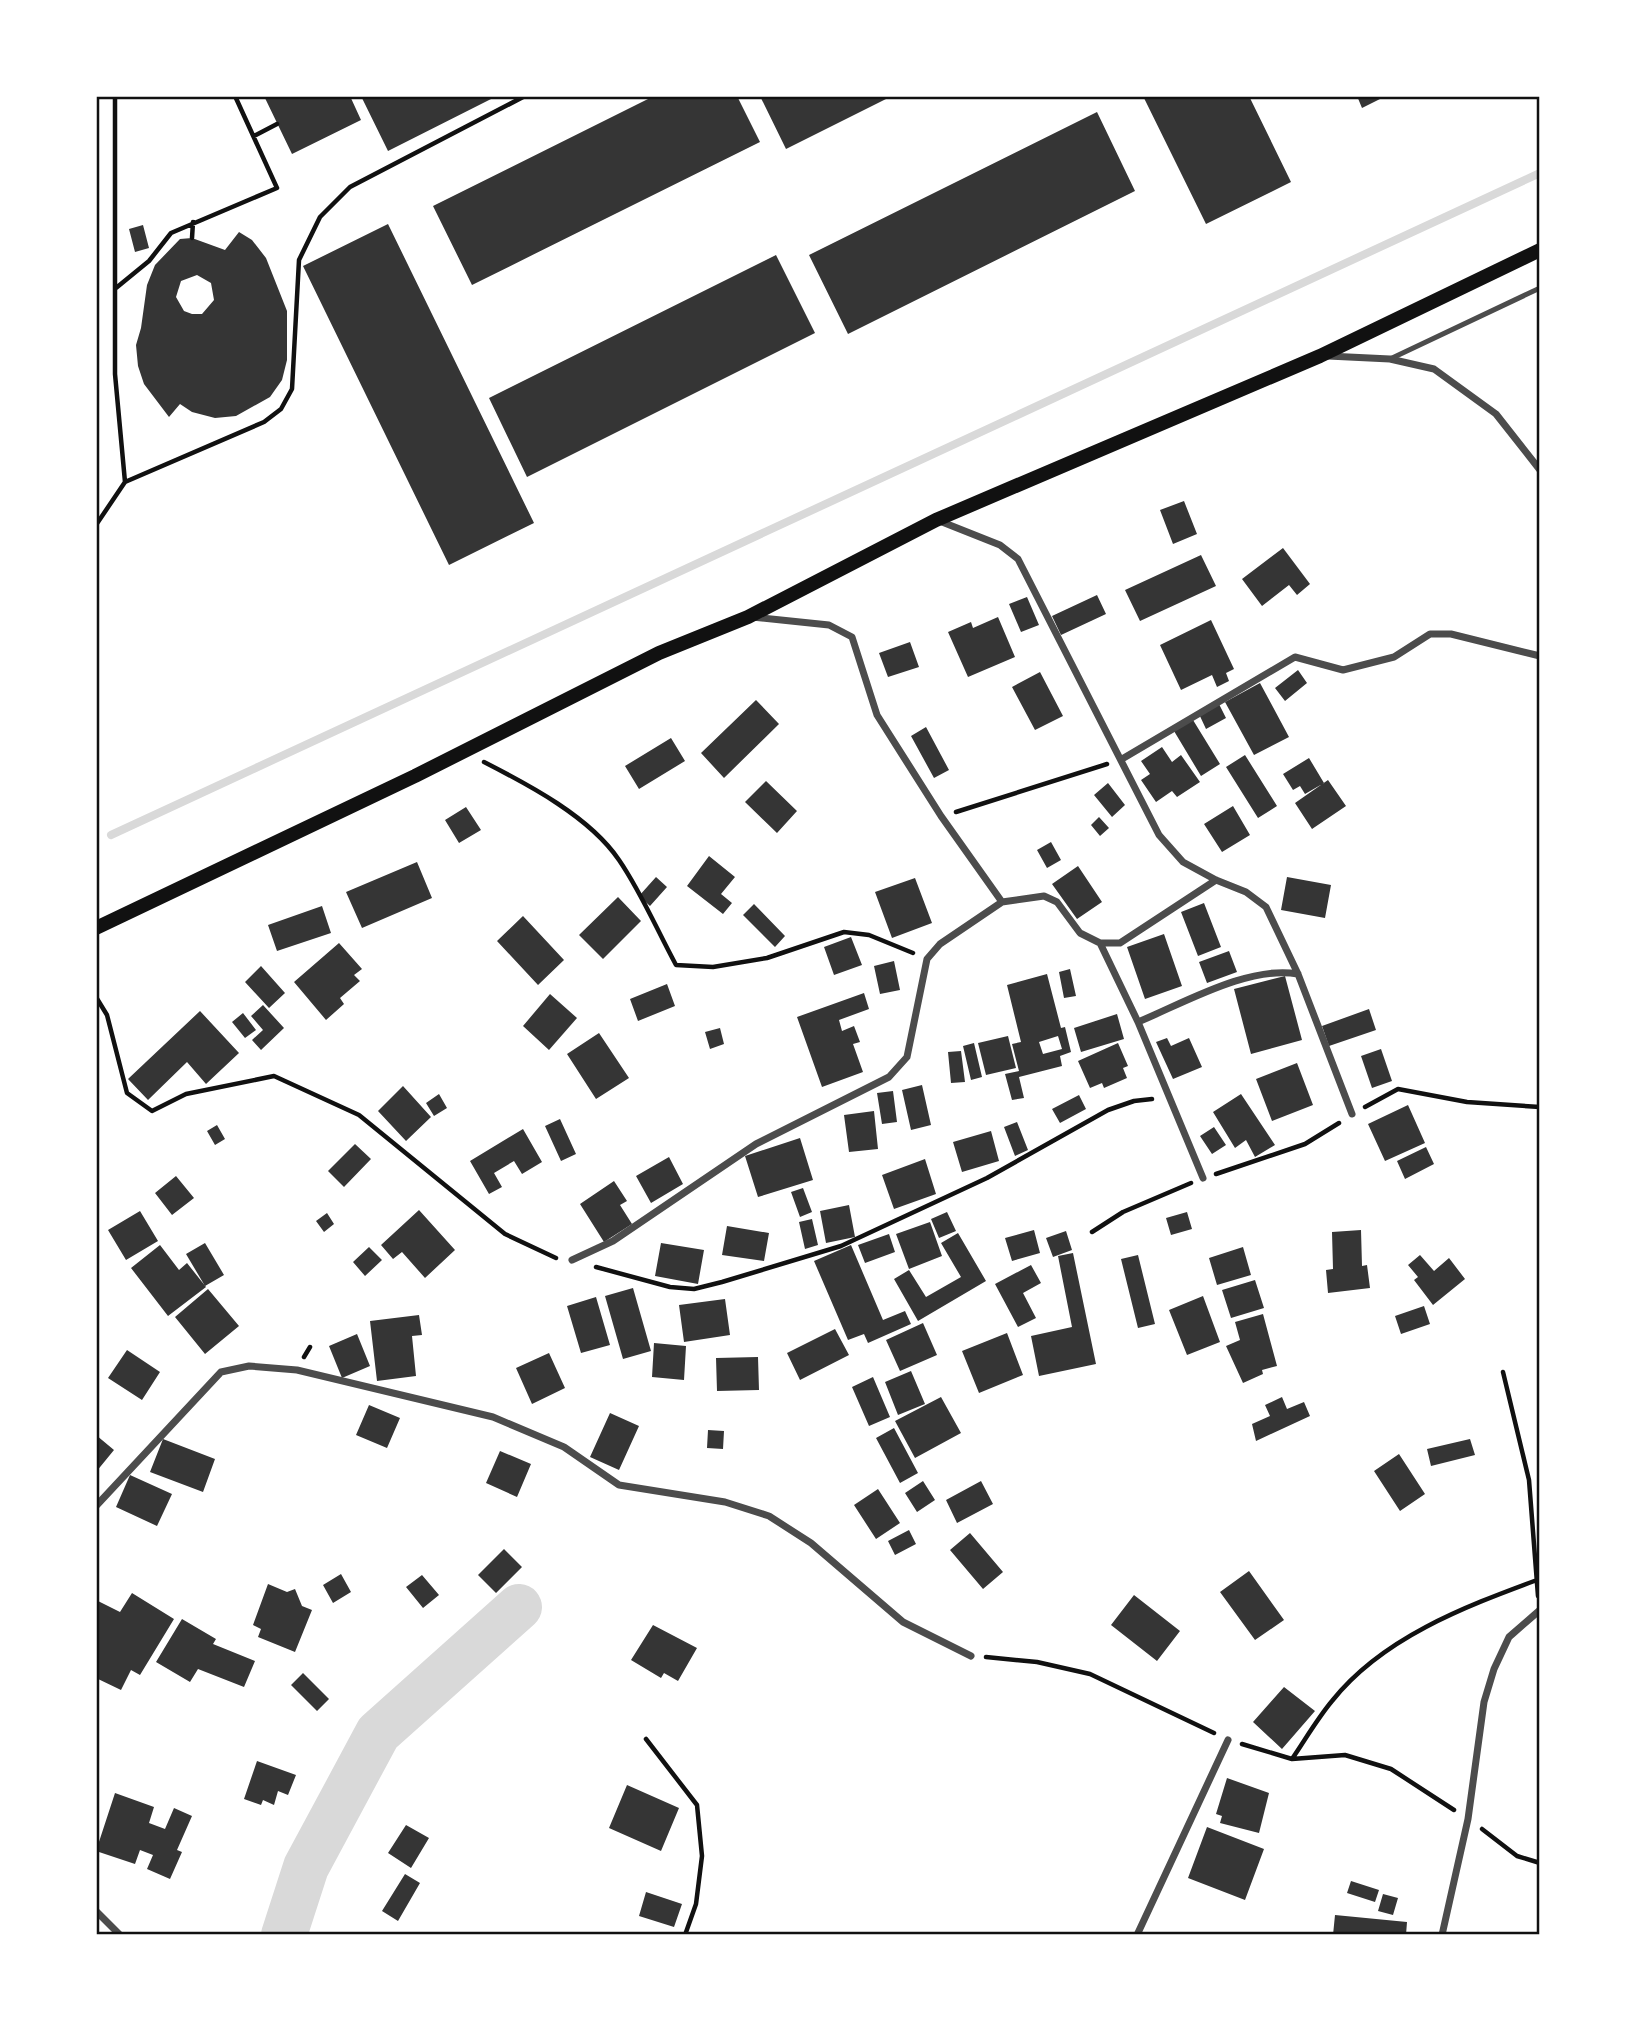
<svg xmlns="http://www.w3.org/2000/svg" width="1636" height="2031" font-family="'Nunito Sans',sans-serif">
<rect width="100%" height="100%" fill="#fff"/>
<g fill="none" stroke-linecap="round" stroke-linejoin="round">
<path stroke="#d9d9d9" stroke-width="8" d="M111,835L1540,173"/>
<path stroke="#d9d9d9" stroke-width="46" d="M284,1935L306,1867L378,1733L519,1607"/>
</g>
<path fill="#353535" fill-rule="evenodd" d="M264,96H350L361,120L292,154Z
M361,96H497L388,151Z
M654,96H737L760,142L472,285L433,206Z
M760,96H892L786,149Z
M1143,96H1249L1291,182L1206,224Z
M1357,96H1386L1362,108Z
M1097,112L1135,191L848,334L809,255Z
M388,224L534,523L449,565L303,266Z
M143,225L149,248L135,252L129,229Z
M239,232L252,240L266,258L287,311V360L282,380L270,397L236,416L215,418L192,412L180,404L169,417L144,384L138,366L136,345L141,328L147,285L155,265L180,239L192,238L225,250ZM197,275L211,283L214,300L202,314H192L184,311L176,297L181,281Z
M776,255L815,333L527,477L489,398Z
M1184,501L1197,534L1173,544L1160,510Z
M1283,548L1310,584L1297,595L1289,585L1262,606L1242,579Z
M1201,555L1216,586L1140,621L1125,590Z
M1097,595L1106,614L1061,635L1052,616Z
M1027,597L1039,625L1021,632L1009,604Z
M998,617L1015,657L968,677L948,632L971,622L973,628Z
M1211,620L1234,669L1226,673L1229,681L1217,687L1212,675L1181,690L1160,645Z
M910,642L919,667L888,677L879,653Z
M1298,670L1307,683L1285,701L1275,688Z
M1040,672L1063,716L1035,730L1012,687Z
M1260,683L1289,737L1254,755L1225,702Z
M756,700L779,724L724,778L701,753Z
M1219,704L1226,718L1206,729L1199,714Z
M1193,720L1220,764L1201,776L1174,731Z
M926,727L949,770L934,778L911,736Z
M671,738L685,761L639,789L625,766Z
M1162,747L1172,762L1181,755L1200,782L1177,797L1172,791L1156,802L1141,780L1150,774L1141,761Z
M1245,755L1277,806L1258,818L1226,767Z
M1309,758L1324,783L1305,794L1300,786L1293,790L1283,774Z
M1328,780L1346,806L1312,829L1295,803Z
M766,781L797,811L777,833L745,802Z
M1108,783L1125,805L1112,817L1094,795Z
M1233,806L1250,835L1222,852L1204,824Z
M466,807L481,830L459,843L445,820Z
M1099,817L1109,828L1100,836L1091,825Z
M1051,842L1061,860L1047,868L1037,850Z
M709,856L735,877L721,894L732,903L723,914L687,886Z
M417,862L432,898L362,928L346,892Z
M1078,866L1102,902L1077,919L1052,884Z
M656,877L667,887L650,906L639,896Z
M1287,877L1331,885L1325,918L1281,910Z
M915,878L932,923L892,938L875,892Z
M618,897L641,921L603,959L579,935Z
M1204,903L1221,947L1198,956L1181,912Z
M754,904L785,936L775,947L743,915Z
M322,906L331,933L277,951L268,925Z
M523,916L564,960L538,985L497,941Z
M1164,934L1182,986L1145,999L1127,947Z
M851,937L862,965L834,975L824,947Z
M339,943L362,969L354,975L360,981L340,998L344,1004L326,1020L294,982Z
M1229,951L1237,972L1207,983L1199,962Z
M894,961L900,990L880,994L874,966Z
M261,966L285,993L269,1008L245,982Z
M1070,969L1076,996L1064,998L1059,972Z
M1047,974L1061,1028L1065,1027L1071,1052L1060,1056L1062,1066L1019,1077L1024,1098L1012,1100L1005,1074L1019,1071L1012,1044L1021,1042L1007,985ZM1058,1036L1062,1049L1043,1054L1039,1042Z
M1285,976L1302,1040L1251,1054L1234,989Z
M667,984L675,1006L638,1021L630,999Z
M864,993L869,1009L839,1020L842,1031L854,1026L860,1042L853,1044L863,1072L822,1087L797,1017Z
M550,994L577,1018L549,1050L523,1026Z
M263,1005L284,1028L261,1050L252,1040L263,1030L251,1016Z
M1369,1009L1376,1030L1329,1046L1322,1026Z
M200,1011L239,1053L206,1084L187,1062L148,1100L128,1079Z
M243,1013L256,1030L245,1038L232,1022Z
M1117,1014L1124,1039L1081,1052L1074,1028Z
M720,1028L724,1044L710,1049L705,1032Z
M599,1033L629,1078L596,1099L567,1054Z
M1008,1036L1016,1068L986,1075L978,1043Z
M1167,1038L1171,1046L1189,1038L1202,1067L1173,1079L1156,1042Z
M974,1043L982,1077L971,1080L963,1046Z
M1118,1043L1128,1066L1123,1068L1127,1078L1104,1088L1102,1083L1090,1088L1078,1061Z
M1381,1049L1392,1081L1372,1088L1361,1056Z
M961,1051L965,1082L951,1083L948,1052Z
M1297,1063L1313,1105L1272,1121L1256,1079Z
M922,1085L931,1125L911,1130L902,1090Z
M403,1086L431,1117L406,1141L378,1111Z
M893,1091L897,1122L882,1124L877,1093Z
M439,1094L447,1108L434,1116L426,1103Z
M1241,1094L1275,1145L1255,1157L1246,1140L1235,1148L1213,1112Z
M1079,1095L1086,1109L1060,1123L1052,1109Z
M1408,1105L1425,1143L1385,1161L1368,1124Z
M874,1111L878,1149L849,1152L844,1115Z
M560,1119L576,1154L561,1161L545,1126Z
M1017,1122L1028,1150L1015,1156L1004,1127Z
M217,1125L225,1139L215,1145L207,1131Z
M1214,1127L1226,1145L1212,1154L1200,1136Z
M523,1129L542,1162L522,1174L514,1161L494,1173L502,1187L489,1194L470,1161Z
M991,1131L999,1161L962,1172L953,1142Z
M800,1138L813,1180L758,1197L745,1156Z
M355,1144L371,1159L344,1187L328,1171Z
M1426,1147L1434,1164L1405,1179L1397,1161Z
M669,1157L683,1184L651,1203L636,1176Z
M925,1159L936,1194L894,1209L882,1175Z
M176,1176L194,1198L172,1215L155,1193Z
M614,1181L627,1201L620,1205L632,1224L604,1242L580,1204Z
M803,1188L812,1212L800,1217L791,1192Z
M849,1205L855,1237L826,1243L820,1211Z
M419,1210L455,1250L425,1278L402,1252L393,1259L381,1245Z
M140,1211L158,1241L126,1260L108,1230Z
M947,1212L956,1231L939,1238L931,1219Z
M1187,1212L1192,1229L1171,1235L1166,1218Z
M327,1213L334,1224L324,1232L316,1221Z
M812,1219L818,1245L805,1249L799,1222Z
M930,1222L942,1256L909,1269L896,1234Z
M727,1226L769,1233L764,1261L722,1255Z
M1034,1230L1040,1253L1012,1261L1005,1238Z
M1361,1230L1362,1266L1367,1265L1370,1288L1328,1293L1326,1270L1333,1269L1332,1232Z
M1066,1231L1072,1250L1053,1257L1046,1238Z
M958,1233L986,1281L918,1321L894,1279L909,1270L926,1297L961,1277L941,1243Z
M889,1234L895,1252L865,1263L858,1245Z
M205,1243L224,1275L205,1286L186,1254Z
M661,1243L704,1250L698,1284L655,1276Z
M160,1245L179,1270L187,1263L206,1287L168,1316L131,1268Z
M851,1245L883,1320L905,1311L911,1324L868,1343L864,1334L848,1340L814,1261Z
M369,1247L382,1260L365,1276L353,1262Z
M1243,1247L1251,1275L1217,1285L1209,1258Z
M1073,1253L1096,1364L1039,1376L1031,1336L1072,1327L1058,1256Z
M1138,1255L1155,1324L1138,1328L1121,1259Z
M1420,1255L1434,1271L1449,1258L1465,1279L1433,1305L1414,1280L1418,1277L1408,1265Z
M1031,1265L1041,1283L1023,1293L1036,1318L1018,1327L995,1284Z
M1255,1280L1264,1308L1231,1318L1222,1290Z
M633,1288L651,1351L623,1359L605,1296Z
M208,1289L239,1326L205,1354L175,1317Z
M1203,1296L1220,1342L1187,1355L1169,1310Z
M596,1297L610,1345L581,1353L567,1306Z
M725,1299L730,1335L684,1342L679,1305Z
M1424,1306L1430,1324L1401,1334L1395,1316Z
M1263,1314L1277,1366L1262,1370L1263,1374L1243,1383L1226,1346L1240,1340L1235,1322Z
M419,1315L422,1335L412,1336L416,1376L377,1381L370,1321Z
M923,1323L937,1355L900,1371L886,1340Z
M835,1329L849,1355L800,1380L787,1353Z
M1007,1333L1023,1375L979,1393L962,1351Z
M357,1334L370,1366L342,1378L329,1346Z
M654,1343L686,1346L684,1380L652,1377Z
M127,1350L160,1372L142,1400L108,1378Z
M549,1353L565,1388L532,1404L516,1368Z
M758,1357L759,1390L717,1391L716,1358Z
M911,1371L925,1404L898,1415L885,1382Z
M873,1377L890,1417L869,1426L852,1387Z
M941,1397L961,1433L915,1458L895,1421Z
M1282,1397L1287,1409L1304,1402L1310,1416L1256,1441L1252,1424L1270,1416L1265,1405Z
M369,1405L400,1418L387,1448L356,1435Z
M610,1413L639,1426L619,1470L590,1457Z
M894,1428L918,1473L900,1483L876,1438Z
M708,1430L724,1431L723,1449L707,1448Z
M96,1435L114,1450L96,1472Z
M163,1439L215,1459L203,1492L150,1472Z
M1470,1439L1475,1455L1431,1466L1427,1449Z
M500,1451L531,1464L517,1497L486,1483Z
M1399,1454L1425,1494L1400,1511L1374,1471Z
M130,1475L172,1494L157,1526L116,1507Z
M923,1481L935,1500L917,1512L905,1493Z
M981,1481L993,1504L957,1523L946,1500Z
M878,1489L900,1523L876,1539L854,1505Z
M909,1530L916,1544L895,1555L888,1541Z
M970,1533L1003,1572L983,1589L950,1550Z
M504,1549L522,1567L496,1593L478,1575Z
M1249,1571L1284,1620L1255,1640L1220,1592Z
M341,1574L351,1592L333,1603L323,1585Z
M422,1575L439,1595L423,1608L406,1587Z
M268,1584L287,1592L295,1589L302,1606L312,1610L295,1652L258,1637L261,1629L253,1625Z
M132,1593L174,1619L140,1675L131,1670L121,1690L96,1678V1600L120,1612Z
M1134,1595L1180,1631L1157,1661L1111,1625Z
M182,1619L216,1639L213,1644L255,1661L244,1687L198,1669L190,1682L156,1662Z
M653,1625L697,1648L678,1681L664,1673L661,1678L631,1660Z
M303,1673L329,1699L317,1711L291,1685Z
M1284,1687L1315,1711L1282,1749L1253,1722Z
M257,1761L296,1775L288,1795L278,1791L274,1805L263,1800L261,1805L244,1799Z
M1227,1778L1269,1793L1259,1833L1220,1823L1222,1816L1216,1814Z
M627,1785L679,1808L661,1851L609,1828Z
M115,1793L154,1807L149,1823L165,1829L174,1808L192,1816L177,1850L182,1852L170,1879L147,1869L153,1855L140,1850L135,1864L96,1851Z
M406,1825L429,1838L411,1868L388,1853Z
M1207,1827L1264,1849L1245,1900L1188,1878Z
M405,1874L420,1883L398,1921L382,1911Z
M1351,1881L1379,1890L1375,1902L1347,1893Z
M646,1892L682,1904L674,1927L639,1916Z
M1383,1894L1398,1898L1393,1915L1378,1911Z
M1335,1915L1407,1922L1406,1935H1333Z"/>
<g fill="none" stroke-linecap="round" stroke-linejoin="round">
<path stroke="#111" stroke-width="4.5" d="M254,136L277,124
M192,238L193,222
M116,288L149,261L171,233L277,188L235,96
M125,482L264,422L281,409L292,389L299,260L320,217L350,187L525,96
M96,525L125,482L115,374V96
M484,762C529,785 590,817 619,860C641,892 657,930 676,965L713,967L767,958L844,932L869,935L913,953
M956,812L1107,764
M96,997L107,1015L127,1093L152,1111L186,1094L274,1076L359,1115L505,1234L556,1258
M1365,1107L1398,1089L1467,1102L1540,1107
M1216,1174L1305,1144L1339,1123
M1092,1232L1123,1212L1191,1183
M596,1267L670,1287L694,1289L722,1282L841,1246L987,1178L1108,1110L1134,1101L1152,1099
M304,1357L310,1347
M1503,1372L1529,1480L1538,1596
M986,1657L1037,1662L1090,1674L1214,1733
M646,1739L697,1805L702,1856L696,1904L685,1935
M1242,1744L1292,1759L1345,1755L1391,1769L1454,1810
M1292,1759C1305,1740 1317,1719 1332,1701C1382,1638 1464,1607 1537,1580
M1482,1829L1517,1856L1540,1863"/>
<path stroke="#4c4c4c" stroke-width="5" d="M1390,359L1540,288"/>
<path stroke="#4c4c4c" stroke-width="7" d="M1328,356L1390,359L1434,369L1496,414L1540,470
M937,520L1000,545L1018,559L1159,835L1183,862L1216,880L1246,892L1266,907L1298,974L1352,1114
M752,617L829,625L852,637L877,715L941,816L1002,902
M1122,759L1295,657L1343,670L1394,657L1430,634H1451L1540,656
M1100,943L1138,1022L1203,1178
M1138,1022C1184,1003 1249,965 1298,974
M572,1260L613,1241L756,1144L889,1077L907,1057L927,959L940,944L1002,902L1044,896L1057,902L1080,933L1100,943H1120L1216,880
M96,1506L221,1372L249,1366L297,1370L493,1417L564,1447L619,1485L725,1502L769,1516L811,1543L903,1622L971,1656
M96,1911L120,1935
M1137,1935L1228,1740
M1442,1935L1468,1819L1484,1702L1494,1669L1509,1637L1540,1610"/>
<path stroke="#111" stroke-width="14" d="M96,928L415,776L659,653L748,617L936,520L1320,356L1540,250"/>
</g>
<rect width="1636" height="2031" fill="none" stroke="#ffffff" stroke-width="196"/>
<rect x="98" y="98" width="1440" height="1835" fill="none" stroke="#111" stroke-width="2.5"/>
</svg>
